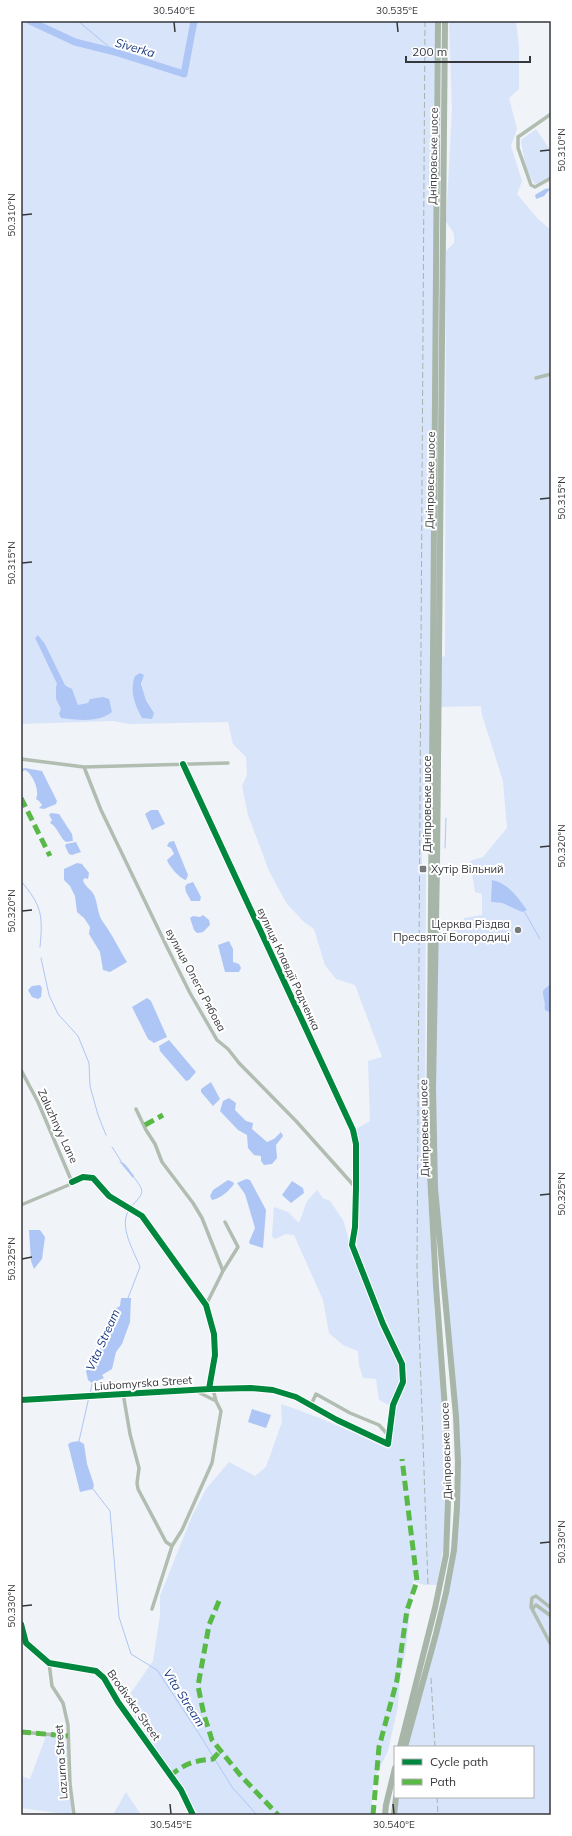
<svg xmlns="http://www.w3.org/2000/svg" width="572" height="1836" font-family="Mulish,sans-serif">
<rect width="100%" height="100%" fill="#f0f3f8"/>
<path fill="#d8e4fa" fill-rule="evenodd" d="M21,21H438L431,743L426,794V833L422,835V871L426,872L425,1140L435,1319L443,1409L446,1502L443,1549L437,1585H424L413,1581L406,1649L400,1678L398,1706L388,1751L373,1782L371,1815H199L129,1708L126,1700L153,1661L160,1615V1596L192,1516L206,1489L229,1462L255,1476L266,1467L282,1422L281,1404C318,1416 353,1432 388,1449L396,1405L405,1386V1364L358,1255L356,1243L360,1147L356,1129L370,1121L368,1061L382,1057L355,985L336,979L325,965L314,929L304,922L287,904L269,871L248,815L242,786L247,775L246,757L233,744L228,722L129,724L113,721L21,724ZM38,635L45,644L65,685L69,686L78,706L88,703L84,720L61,718L62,709L56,699L57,684L38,645L35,638ZM142,680C140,690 149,704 154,713L142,718C136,706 131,695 133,682Z
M449,21H516L519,47V89L509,98L517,129L511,146L522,181L517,194L538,219L551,230V984L543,991L544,1005L549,1012L551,1013V1815H394L396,1797H533V1747H405L454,1550L458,1462L435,1188L436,929L446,931L464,929V918L482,915V894L475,892L470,861L483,857L507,828L503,781L482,715L481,706L438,707L439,658L445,656L446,251L454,243V234L446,221L452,110ZM518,899L527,910L522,912L502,903L491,902Z
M536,129L551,151V177L542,182L535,184C526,173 523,154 521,140Z
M317,1190L323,1198L330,1201L343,1220L355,1260L400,1364L401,1381L391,1406L379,1400L376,1379L363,1378L359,1365L358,1351L343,1345L329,1333L323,1300L294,1235L286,1234L275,1239L272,1236L274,1207L288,1212L299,1223L307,1201Z
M46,1736L66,1737L72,1815L21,1808V1776L30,1779Z
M126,1792L141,1815H113Z"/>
<path fill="#aec6f5" d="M551,188L544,196L536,199L535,195L545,189Z
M38,635L45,644L65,685L72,689L78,705L88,703L90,699L103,697L109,699L112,712C99,723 76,720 61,718L59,714L61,709L56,699V687L57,684L35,638Z
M140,673L144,675L141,684L146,700L154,713L152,719L142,718C135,705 129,691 135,676Z
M25,768L42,771L57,801L56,804L44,809L39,808L42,805L39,801L36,799C40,791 33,774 25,770L21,772V769Z
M151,810H158L165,824L152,830L145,814Z
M51,813L59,814L72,834L73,841L66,842C59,837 58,827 50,823L52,820L49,815Z
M174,841L188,875L186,880C180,879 169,866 167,860L174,854L171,848L167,846L169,842Z
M76,842L81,852L72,855L69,854L65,846L66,844Z
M77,863L82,864L89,873L88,879L85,878L83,880C85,887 91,889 94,895C98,903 97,914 103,922C112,934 119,949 127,962L110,972L103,970L100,952L89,934L90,927L84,918L77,912L75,896L70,886L64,880V869Z
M492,880C508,883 518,898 527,910L522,912L502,903L491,902Z
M193,882L201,897L200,901H191L186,892L185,887L187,884Z
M203,915L209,920L210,925L203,932L197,933L194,930L190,918L193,916L200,917Z
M229,941L233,949V962L239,964L241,968L239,972H225L218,945Z
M551,984V1013L545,1010C544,1006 545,1003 544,1000C542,989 542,991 551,984Z
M40,985L42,988L41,997L38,999L32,997L28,990L32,986Z
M147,998L151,1001L167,1037L154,1043L148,1039L132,1007Z
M169,1040L196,1072L189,1080L186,1081L160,1051L159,1046Z
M211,1082L220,1099L213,1106L201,1092V1089Z
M229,1098L236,1103L235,1110L246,1121L253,1123L252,1129L267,1142L274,1139L281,1132L283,1136L276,1145L277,1158L272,1164L264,1165L261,1161V1156L254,1155L248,1148L247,1135L238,1130L220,1111L223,1101Z
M119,1161C125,1162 130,1171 134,1176L133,1178Z
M246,1179L250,1180L266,1210L263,1248L250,1244L249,1242L255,1228L245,1194L237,1183Z
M228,1180L233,1182L234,1184C229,1191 220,1199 212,1200L210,1196L213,1190Z
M292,1181L303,1188L304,1193L291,1203L282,1195Z
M29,1230H40L45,1237L42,1259L34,1269L31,1261Z
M121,1298H131L130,1322L122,1344L116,1352L112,1369L102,1375L104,1378L92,1383L88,1380L86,1371L96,1352L107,1342L115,1309L120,1306Z
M252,1409L271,1415L266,1428L248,1422Z
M79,1441L84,1444L87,1464L94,1485L93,1489L80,1492L68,1444L72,1442Z"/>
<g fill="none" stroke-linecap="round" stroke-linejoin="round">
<path stroke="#aec6f5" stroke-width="1" d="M78,21L115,52
M445,848L446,818
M21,881C42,906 43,915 40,947
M524,911L540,939
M41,958L49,995L58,1014L78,1036L89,1063L90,1086L98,1115L106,1135
M112,1147L121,1161
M131,1207C144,1192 146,1193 133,1176
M128,1298L140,1267C134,1251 118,1226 129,1210
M90,1394L92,1384
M79,1441L89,1397
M93,1489L110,1511L119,1617L131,1654L157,1670L196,1729L232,1787L257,1815"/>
<path stroke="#aec6f5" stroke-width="7" d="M30,21L75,42L115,52L184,74L194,21"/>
<path stroke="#b1bdb1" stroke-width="3.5" d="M551,114L518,137V148L531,185L535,187L551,178
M536,378L551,374
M21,759L84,767L228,763
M84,767L101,810L167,947L190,993L217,1040L228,1049L239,1063L296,1121L356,1188
M21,1070L38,1102L72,1182L71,1184L21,1205
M136,1109L146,1130L155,1144L162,1162L193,1203L202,1218L223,1271
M72,1182L83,1177L93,1178L109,1196L142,1216L206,1305L214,1334L215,1355L209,1389
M206,1305L223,1271L238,1247L225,1222
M194,1390L216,1401
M123,1393L130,1434L139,1468L137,1483L138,1489L166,1542L172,1546L182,1530L212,1463L221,1411L216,1401L213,1389
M21,1400L209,1389L251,1388L273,1390L296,1397L337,1420L388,1444L393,1405L403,1382L402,1364L383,1324L352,1245L355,1227L356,1188V1144L353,1130L183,764
M311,1405L316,1394L350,1413L379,1425L389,1436
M551,1608L536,1596L532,1598L531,1607L551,1645
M152,1609L172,1546
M532,1609L536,1605L551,1616
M21,1624L26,1643L49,1663L96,1671L104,1678L118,1702L181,1790L193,1815
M49,1663L52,1686L63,1703L68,1725L70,1784L74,1815
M21,1732L68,1736"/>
<path stroke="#a7b6a8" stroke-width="6" d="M400,1747L435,1608L446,1555L448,1502V1450L436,1286L429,1156L438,21
M405,1747L436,1634L446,1593L454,1550L457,1507L458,1462L456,1416L435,1188L433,1088L437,865L445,21
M385,1815L386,1805L395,1768
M394,1815L396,1797"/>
<path stroke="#abb2ac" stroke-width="1" stroke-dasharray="6 3" stroke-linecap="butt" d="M425,21L417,1269L428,1585
M431,1678L435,1747
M437,1797L438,1815"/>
<path stroke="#58b947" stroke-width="5" stroke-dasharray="10 5" stroke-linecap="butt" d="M21,798L50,856
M145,1125L163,1115
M219,1601L209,1625L198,1686L204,1715L212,1740L241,1776L278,1815
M21,1732L68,1736
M170,1776C185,1763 194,1761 213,1759L221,1750
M373,1815L379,1747L397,1680L407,1610L417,1581L402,1459"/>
<defs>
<path id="cycleway" d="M72,1182L83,1177L93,1178L109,1196L142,1216L206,1305L214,1334L215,1355L209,1389
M21,1400L209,1389L251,1388L273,1390L296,1397L337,1420L388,1444L393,1405L403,1382L402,1364L383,1324L352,1245L355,1227L356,1188V1144L353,1130L183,764
M21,1624L26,1643L49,1663L96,1671L104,1678L118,1702L181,1790L193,1815"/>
</defs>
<use href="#cycleway" stroke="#fff" stroke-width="8"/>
<use href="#cycleway" stroke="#00873e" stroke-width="6"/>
</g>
<path fill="none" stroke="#36373b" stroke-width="1.5" d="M174,22L175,32M397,22L398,32M540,151L550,150M22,215L32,214M540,499L550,498M22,563L32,562M540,847L550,846M22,911L32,910M540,1195L550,1194M22,1259L32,1257M540,1543L550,1542M22,1606L32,1605M170,1804L171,1814M393,1804L394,1814"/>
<g fill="#77797d" stroke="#fff" stroke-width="1.5">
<rect x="419" y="865" width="8" height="8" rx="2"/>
<circle cx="518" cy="930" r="4"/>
</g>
<g text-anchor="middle" stroke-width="4" stroke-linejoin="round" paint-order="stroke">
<g font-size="11" fill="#36373b" stroke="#fff">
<text transform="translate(433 156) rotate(-89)" y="4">Дніпровське шосе</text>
<text transform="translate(430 480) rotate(-89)" y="4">Дніпровське шосе</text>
<text transform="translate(427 804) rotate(-90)" y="4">Дніпровське шосе</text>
<text transform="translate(289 969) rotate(65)" y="4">вулиця Клавдії Радченка</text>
<text transform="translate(196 980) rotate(62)" y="4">вулиця Олега Рябова</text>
<text transform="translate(58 1126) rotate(65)" y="4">Zaluzhnyy Lane</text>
<text transform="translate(424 1128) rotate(-91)" y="4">Дніпровське шосе</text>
<text transform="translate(143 1383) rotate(-4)" y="4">Liubomyrska Street</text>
<text transform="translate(446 1451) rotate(-92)" y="4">Дніпровське шосе</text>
<text transform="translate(134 1705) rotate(55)" y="4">Brodivska Street</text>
<text transform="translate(61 1762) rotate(-94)" y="4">Lazurna Street</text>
</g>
<g font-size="11" fill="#36373b" stroke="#fff" text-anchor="start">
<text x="431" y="873">Хутір Вільний</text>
<text x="510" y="928" text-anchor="end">Церква Різдва<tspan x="510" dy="13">Пресвятої Богородиці</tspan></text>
</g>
<g font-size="12" font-style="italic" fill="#193883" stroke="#fff">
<text transform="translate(135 48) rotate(16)" y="4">Siverka</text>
<text transform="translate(103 1340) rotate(-66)" y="4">Vita Stream</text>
<text transform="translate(184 1698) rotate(57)" y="4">Vita Stream</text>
</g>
</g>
<rect width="572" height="1836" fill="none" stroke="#ffffff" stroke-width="44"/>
<rect x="394" y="1746" width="140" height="52" fill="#ffffff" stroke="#afafb1"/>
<rect x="402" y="1759" width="20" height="6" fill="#00873e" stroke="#afafb1"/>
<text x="430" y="1766" font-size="12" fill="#36373b">Cycle path</text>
<rect x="402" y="1779" width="20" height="6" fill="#58b947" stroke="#afafb1"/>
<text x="430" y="1786" font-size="12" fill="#36373b">Path</text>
<path d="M406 56v6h124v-6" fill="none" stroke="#36373b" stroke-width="2"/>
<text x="412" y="56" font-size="12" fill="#36373b" stroke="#ffffff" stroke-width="3" paint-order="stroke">200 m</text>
<rect x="22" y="22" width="528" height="1792" fill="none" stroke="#36373b" stroke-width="1.5"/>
<g font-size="10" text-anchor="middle" fill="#36373b">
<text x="174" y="14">30.540°E</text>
<text x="397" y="14">30.535°E</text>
<text transform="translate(561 150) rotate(-90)" y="4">50.310°N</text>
<text transform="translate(11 215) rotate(-90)" y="4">50.310°N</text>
<text transform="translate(561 498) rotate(-90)" y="4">50.315°N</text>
<text transform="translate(11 563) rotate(-90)" y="4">50.315°N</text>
<text transform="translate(561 846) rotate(-90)" y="4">50.320°N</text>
<text transform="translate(11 911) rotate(-90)" y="4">50.320°N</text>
<text transform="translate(561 1194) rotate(-90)" y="4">50.325°N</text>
<text transform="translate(11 1259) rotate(-90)" y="4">50.325°N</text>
<text transform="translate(561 1542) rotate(-90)" y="4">50.330°N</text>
<text transform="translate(11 1606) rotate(-90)" y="4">50.330°N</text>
<text x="171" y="1828">30.545°E</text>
<text x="394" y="1828">30.540°E</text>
</g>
</svg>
